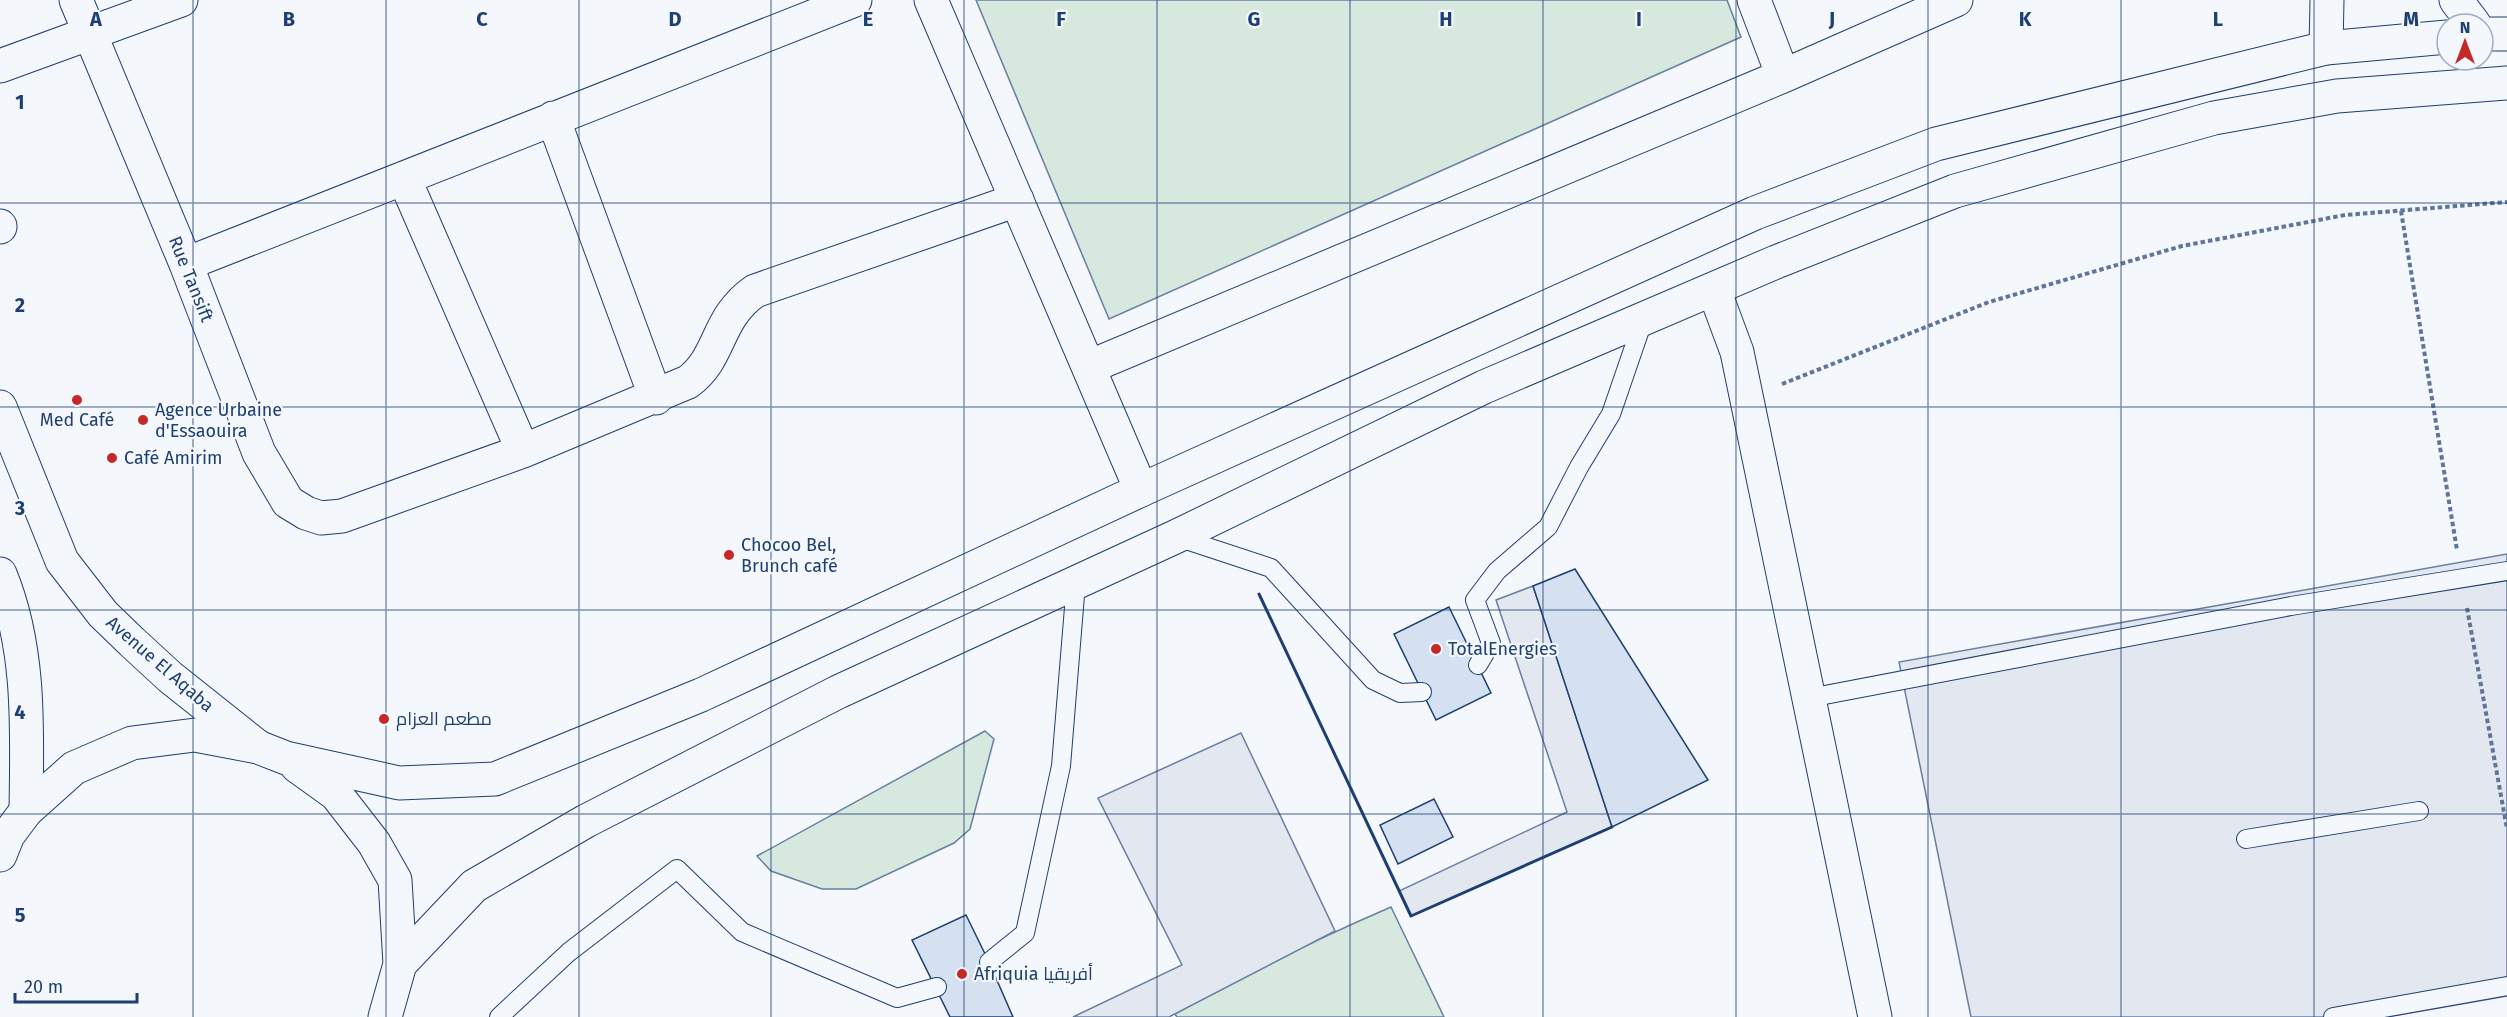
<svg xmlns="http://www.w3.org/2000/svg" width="2507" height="1017" font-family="'Fira Sans',Cairo,sans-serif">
<rect width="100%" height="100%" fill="#f4f7fb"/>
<path fill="#d7e8df" stroke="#687fa3" stroke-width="1.5" d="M976,0H1727L1741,37L1109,319Z
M985,731L994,739L970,829L954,843L856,889H822L771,871L757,856Z
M1391,907L1444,1017H1177L1175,1014C1245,974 1317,939 1391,907Z"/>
<path fill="#e3e8f0" stroke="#687fa3" stroke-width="1.5" d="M2507,554V996L2387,1017H1971L1899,662Z
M1533,586L1612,827L1411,916L1399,891L1567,812L1496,600Z
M1241,733L1335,931L1169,1017H1073L1182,965L1098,798Z"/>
<path fill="#d5e0f0" stroke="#1d3f73" stroke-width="1.5" d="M1575,569L1708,780L1612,827L1533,586Z
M1449,607L1491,693L1436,720L1394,634Z
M1434,799L1453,837L1398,864L1380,825Z
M966,915L989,962L1013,1017H950L912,940Z"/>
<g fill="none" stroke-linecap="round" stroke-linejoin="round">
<defs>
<path id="service" d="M1177,537L1271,568L1373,680L1400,693L1422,692
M1478,665L1491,643L1475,600L1497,571L1548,527L1579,467L1611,414L1643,321
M1809,698L2291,606L2507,571
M2246,839L2419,811
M989,962L1025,933L1061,766L1076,583
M499,1017L569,952L677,869L742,932L897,998L937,987
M2333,1017L2507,986"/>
<path id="minor" d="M76,0L186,264L259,453L288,502L306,513L321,518L342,516L523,451L404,178
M1754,0L1783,76
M2456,0L2474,24
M2326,48L2327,0
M0,66L181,0
M553,118L656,398
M0,226V227
M186,264L855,0
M1714,290L1737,352L1875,1017
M1089,367L1783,76L1956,0
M523,451L688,382C722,357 715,319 755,291L1017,200"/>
<path id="tertiary" d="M931,0L1141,490"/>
<path id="secondary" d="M0,407L62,561L103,614L132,642L170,677L258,747
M0,574C31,649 27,731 26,811"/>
<path id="trunk" d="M2483,34H2507
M297,766L336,794L374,843L395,880L400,964L385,1017
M0,855L8,835L26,811L74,768L132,743L195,735L258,747L286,758L399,783L495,779L701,695L1141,490L1755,213L1936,144L2326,48L2447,37
M400,964L474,886L586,821L838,692L1175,537L1484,387L1776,262L1955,191L2214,118L2337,96L2507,83"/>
</defs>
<use href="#service" stroke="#1d3f73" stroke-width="20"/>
<use href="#minor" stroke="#1d3f73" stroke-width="35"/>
<use href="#tertiary" stroke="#1d3f73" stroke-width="35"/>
<use href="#secondary" stroke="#1d3f73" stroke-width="35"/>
<use href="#trunk" stroke="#1d3f73" stroke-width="35"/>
<path stroke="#5e769c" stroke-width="4" stroke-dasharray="4.5 3" stroke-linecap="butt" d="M2401,211L2457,550
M1782,384L1989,302L2182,246L2345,215L2507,202
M2467,608L2507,829"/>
<use href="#service" stroke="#f4f7fb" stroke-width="18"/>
<use href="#minor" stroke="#f4f7fb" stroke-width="33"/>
<use href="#tertiary" stroke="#f4f7fb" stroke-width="33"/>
<use href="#secondary" stroke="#f4f7fb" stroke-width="33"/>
<use href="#trunk" stroke="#f4f7fb" stroke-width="33"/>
<path stroke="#1d3f73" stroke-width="3" d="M1259,594L1411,916L1612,827"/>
</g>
<path fill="none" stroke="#1d3f73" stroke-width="1.5" stroke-opacity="0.55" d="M193,0V1017M386,0V1017M579,0V1017M771,0V1017M964,0V1017M1157,0V1017M1350,0V1017M1543,0V1017M1736,0V1017M1928,0V1017M2121,0V1017M2314,0V1017M0,203H2507M0,407H2507M0,610H2507M0,814H2507"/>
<g fill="#c62828" stroke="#f4f7fb" stroke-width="2">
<circle cx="77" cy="400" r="6"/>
<circle cx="143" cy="420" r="6"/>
<circle cx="112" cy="458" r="6"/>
<circle cx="729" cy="555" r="6"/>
<circle cx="1436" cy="649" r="6"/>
<circle cx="384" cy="719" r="6"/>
<circle cx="962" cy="974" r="6"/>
</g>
<g text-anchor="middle" stroke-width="4.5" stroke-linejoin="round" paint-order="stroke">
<g font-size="18" fill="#1d3f73" stroke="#f4f7fb">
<text transform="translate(191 279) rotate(68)" y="6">Rue Tansift</text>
<text transform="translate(160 664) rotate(41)" y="6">Avenue El Aqaba</text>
</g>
<g font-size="18" fill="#1d3f73" stroke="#f4f7fb" text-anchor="start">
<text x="155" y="416">Agence Urbaine<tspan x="155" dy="21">d'Essaouira</tspan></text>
<text x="77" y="426" text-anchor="middle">Med Café</text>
<text x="124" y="464">Café Amirim</text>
<text x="741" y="551">Chocoo Bel,<tspan x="741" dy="21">Brunch café</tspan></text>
<text x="1448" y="655">TotalEnergies</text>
<text x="396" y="725">مطعم العزام</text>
<text x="974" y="980">Afriquia أفريقيا</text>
</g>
</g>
<g font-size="20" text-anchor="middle" font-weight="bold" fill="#1d3f73" stroke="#f4f7fb" stroke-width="4.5" stroke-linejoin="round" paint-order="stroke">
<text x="96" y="26">A</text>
<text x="289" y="26">B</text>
<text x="482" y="26">C</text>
<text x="675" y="26">D</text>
<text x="868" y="26">E</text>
<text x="1061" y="26">F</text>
<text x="1254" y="26">G</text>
<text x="1446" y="26">H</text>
<text x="1639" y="26">I</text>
<text x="1832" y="26">J</text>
<text x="2025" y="26">K</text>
<text x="2218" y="26">L</text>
<text x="2411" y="26">M</text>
<text x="20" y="109">1</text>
<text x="20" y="312">2</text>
<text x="20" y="515">3</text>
<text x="20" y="719">4</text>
<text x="20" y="922">5</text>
</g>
<g transform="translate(2465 42)"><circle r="28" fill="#f4f7fb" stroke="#9eadc5" stroke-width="1.5"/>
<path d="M0-4.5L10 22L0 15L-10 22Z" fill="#c62828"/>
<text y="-9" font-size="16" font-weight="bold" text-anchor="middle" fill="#1d3f73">N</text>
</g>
<path d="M15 993v9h122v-9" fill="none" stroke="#1d3f73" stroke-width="3"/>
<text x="24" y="993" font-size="18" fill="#1d3f73" stroke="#f4f7fb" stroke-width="4.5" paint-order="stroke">20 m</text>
</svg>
